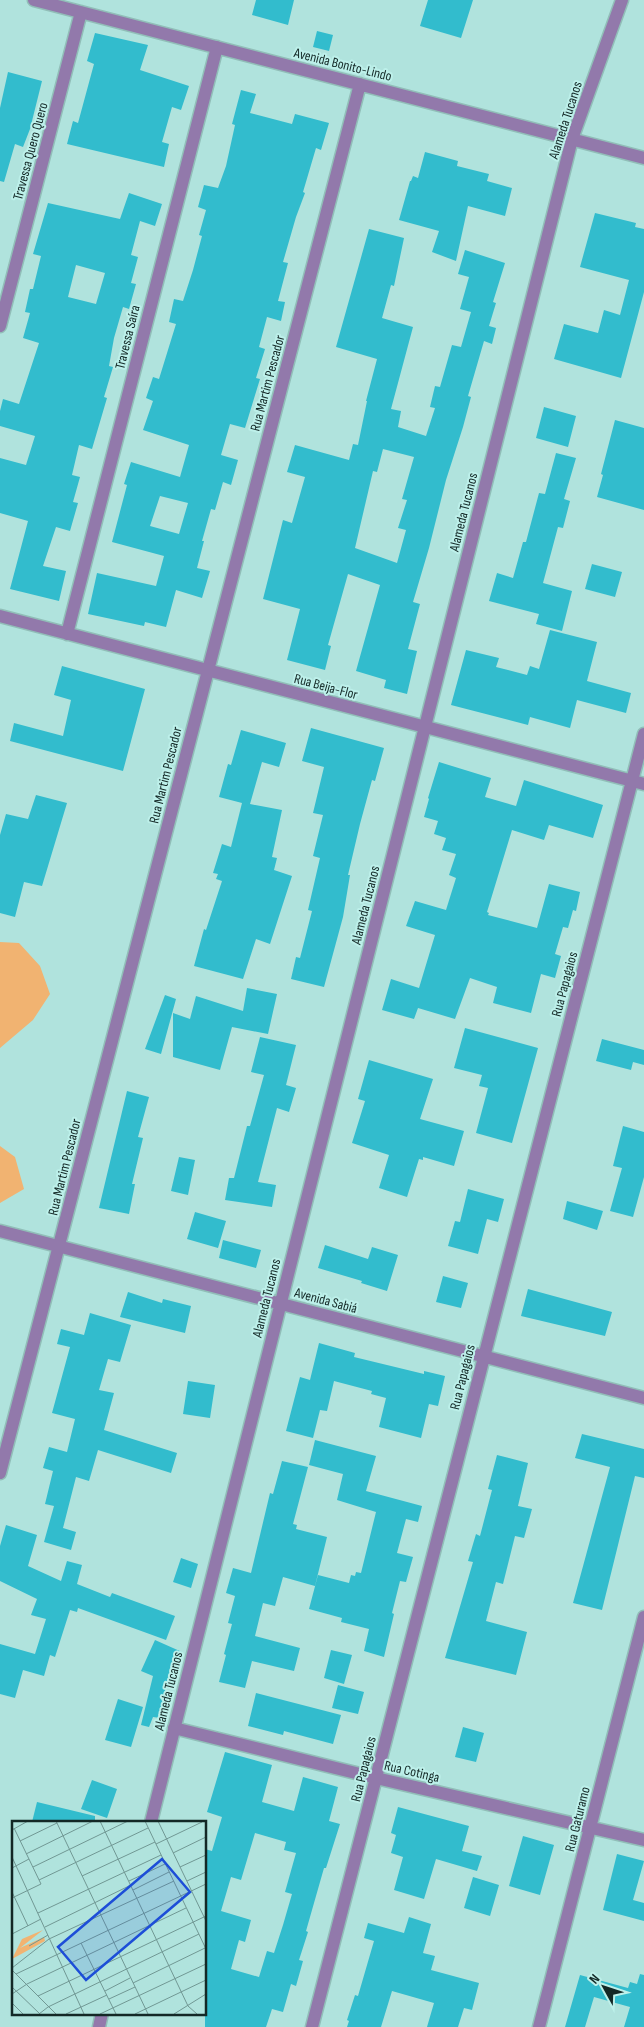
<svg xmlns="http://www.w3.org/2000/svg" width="644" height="2027" font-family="'Sofia Sans Condensed',sans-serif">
<rect width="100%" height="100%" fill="#b0e3dd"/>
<path fill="#f1b371" d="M0,942L19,943L40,966L50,994L33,1020L0,1048Z
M0,1146L15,1157L24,1189L0,1203Z"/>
<path fill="#32bccd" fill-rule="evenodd" d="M256,0H294L288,25L252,15Z
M428,0H473L461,38L420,26Z
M317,31L333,35L329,51L313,47Z
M95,33L148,45L140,70L189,86L181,110L172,107L162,142L169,144L164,167L67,144L73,121L78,123L94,64L87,61Z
M8,72L42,81L30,129L23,147L15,144L4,182L0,181V108Z
M241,90L256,94L250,113L292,124L295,114L329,123L321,150L316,148L303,192L305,193L296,217L283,262L288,263L278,301L285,302L281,321L267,317L259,347L265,349L256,378L260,379L245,428L230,424L221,455L238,460L231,485L223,482L215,510L211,509L202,541H204L197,568L210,571L202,598L176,590L166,627L145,622L144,626L88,614L97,573L156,586L164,556L112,542L127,485L124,484L131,462L180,477L189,445L143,430L153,401L146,398L153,377L159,379L176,324L169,322L174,299L183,301L193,270L202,236L199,235L206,210L198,207L204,185L218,188L226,166L235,125L232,124ZM160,496L188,503L179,534L150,526Z
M425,152L458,161L457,166L489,174L487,181L512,188L505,216L468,206L456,261L432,252L439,231L399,220L410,181H411L413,176L418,178Z
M129,193L162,204L155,226L140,221L131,255L138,257L131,283L136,284L129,309L123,307L114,338L109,366L113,367L104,397L107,398L92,449L79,445L72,475L80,477L73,502L78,503L70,531L56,527L43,566L66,571L59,601L10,589L28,521L0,513V458L26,465L35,436L0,426V411L3,399L19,404L39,343L23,338L30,313L25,312L30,289H33L41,256L33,254L48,203L120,219ZM76,265L105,273L96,304L68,297Z
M595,213L636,223L635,227L644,229V292L621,378L554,359L564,324L598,333L604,310L620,315L629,280L580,267Z
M369,229L404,238L394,286L391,285L382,318L413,327L391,409L401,411L398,427L426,436L435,408L430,407L435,386L440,387L452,345L461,347L471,312L460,309L469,277L458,274L465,250L505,263L493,302L496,303L489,326L496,328L492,344L484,341L468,396L471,397L463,427L446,480L429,548L413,602L420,604L408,649L417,651L407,694L384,688L386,680L356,671L380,585L348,574L328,645L331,646L325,670L287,660L300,609L263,599L283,520L292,523L305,477L287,472L295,445L349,460L353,444L358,445L367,401H366L377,359L336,347ZM383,449L414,457L402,499L407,500L398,528L406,530L397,563L355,548L373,471L377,472Z
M544,407L576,416L568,447L536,438Z
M615,420L644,428V510L597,497L603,475L601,474Z
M556,453L576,458L564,499L570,501L563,528L558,527L543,583L572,591L562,631L536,624L539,614L489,601L497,573L513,578L523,542H526L539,493L545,494Z
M592,564L622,572L615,597L585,589Z
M550,630L597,642L587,681L631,693L626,713L577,700L570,728L530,717L528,725L451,705L466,650L499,658L496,667L527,675L530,666L539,669Z
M62,666L145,689L123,771L10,741L14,723L63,736L71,700L54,695Z
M311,728L384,748L375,781L372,780L360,824L348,875H350L343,917L324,987L291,979L296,957L300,958L312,911L308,910L320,858L313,856L323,815L313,813L324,767L302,761Z
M241,730L286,743L279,767L262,762L250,804L282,810L272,857L277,858L274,870L292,876L270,944L256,939L243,979L194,966L204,929L206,930L222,881L216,879L218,874L213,873L222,844L231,847L242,803L219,797L228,764L231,765Z
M439,762L491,778L485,797L516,806L524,780L603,805L593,838L549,825L544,840L512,830L487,912L489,913L488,915L537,928L549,884L580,892L576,911L573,910L568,928L563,927L555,954L561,956L555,978L541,974L531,1013L493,1003L497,987L470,978L455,1019L418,1008L414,1019L382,1010L391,979L419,988L435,935L406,926L415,901L446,910L456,878L449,875L456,854L442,850L446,838L434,834L438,821L424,817L429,799L428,798Z
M36,795L67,803L42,886L24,882L15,917L0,913V835L6,814L28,819Z
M247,988L277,994L268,1034L232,1027L220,1070L173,1057V1013L190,1019L196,996L243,1011Z
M165,995L176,999L161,1054L145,1049Z
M465,1028L538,1048L512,1143L476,1133L488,1088L479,1086L482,1075L454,1068Z
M260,1037L296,1045L286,1085L296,1088L289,1112L277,1108L258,1182L276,1185L272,1207L225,1200L229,1178H234L247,1126H250L264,1075L251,1072Z
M602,1039L644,1050V1065L633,1062L631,1070L596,1061Z
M369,1060L433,1079L420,1119L464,1131L454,1166L423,1157V1160L419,1159L407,1197L379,1188L389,1155L352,1143L365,1101L358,1099Z
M127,1091L149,1097L138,1137L143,1138L132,1184H135L129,1214L99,1208Z
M623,1126L644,1132V1177L633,1217L610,1211L622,1168L613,1166Z
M179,1157L195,1160L188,1195L171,1191Z
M468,1189L504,1199L498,1222L487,1219L478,1254L448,1246L455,1221L460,1222Z
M567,1201L603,1211L597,1230L563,1219Z
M195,1212L226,1221L218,1248L187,1239Z
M223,1240L261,1250L256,1268L219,1258Z
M325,1245L368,1259L372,1247L398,1255L387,1291L361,1283L362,1281L318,1268Z
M443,1276L468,1283L461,1308L436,1302Z
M528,1289L612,1312L605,1336L521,1316Z
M128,1292L162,1303L163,1299L191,1306L185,1333L120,1317Z
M90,1313L131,1325L120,1362L108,1359L99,1390L114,1393L104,1430L177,1453L171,1473L98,1450L89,1481L76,1477L63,1528L76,1532L71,1550L44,1542L54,1506L45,1504L53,1471L43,1468L49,1447L67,1452L75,1419L52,1413L70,1347L57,1344L61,1329L84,1335Z
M319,1343L355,1353L354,1357L424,1374V1371L445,1376L438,1406L429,1404L421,1438L379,1427L386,1398L371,1394L372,1391L334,1381L327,1411L320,1410L313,1438L286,1431L300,1377L310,1380Z
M188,1381L215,1385L210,1418L183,1414Z
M582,1434L644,1449V1478L635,1476L602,1610L573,1603L610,1467L575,1458Z
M315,1440L376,1456L366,1491L422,1506L418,1522L406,1519L397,1553L413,1557L406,1582L400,1581L392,1613L394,1614L384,1657L364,1651L369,1629L341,1622L342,1618L309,1609L318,1575L349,1583L351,1575L355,1576L356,1572L361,1573L376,1512L337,1500L343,1474L309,1465Z
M497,1455L528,1463L518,1506L532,1509L524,1538L515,1536L503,1584L496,1582L486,1621L527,1632L516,1675L445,1658L473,1562L468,1561L476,1534L480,1536L492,1490L488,1489Z
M282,1461L308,1467L293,1524L297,1525L296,1529L327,1537L315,1586L283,1577L275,1606L263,1603L255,1636L300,1648L294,1671L252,1661L245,1688L219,1682L226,1655L224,1654L232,1624L228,1623L235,1596L226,1593L233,1568L251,1573L270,1493L273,1494Z
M6,1525L37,1535L28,1566L61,1581L67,1561L82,1565L77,1584L110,1597L112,1593L175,1616L166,1640L78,1608L77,1612L70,1610L55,1657L50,1655L44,1676L23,1670L15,1698L0,1694V1644L35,1654L46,1619L31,1615L37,1599L0,1581V1546Z
M181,1558L198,1564L191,1588L173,1582Z
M155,1640L182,1652L161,1700L164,1701L160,1718L153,1717L149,1727L141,1725L153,1676L141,1671Z
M331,1650L352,1655L344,1684L324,1678Z
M338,1685L364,1692L358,1714L332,1708Z
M256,1693L341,1715L333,1744L284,1731L283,1735L248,1726Z
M118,1699L143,1707L131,1747L105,1740Z
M463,1727L484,1733L476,1762L455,1757Z
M225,1752L272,1765L262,1802L294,1811L303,1777L338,1787L329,1821L340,1824L326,1868H324L306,1931L308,1932L299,1960L303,1961L296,1986L291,1984L283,2012L272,2009L266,2027H205V1849L212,1851L222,1817L207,1812ZM255,1833L286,1842L284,1850L296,1853L285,1892L292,1894L283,1925L274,1953L267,1951L259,1977L231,1969L239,1940L245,1942L251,1920L221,1911L231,1877L241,1880Z
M92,1780L117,1789L107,1818L81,1809Z
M37,1802L95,1816V1822H32Z
M398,1807L469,1826L462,1851L482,1856L477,1871L436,1859L424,1899L394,1890L403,1857L391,1853L396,1835L391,1833Z
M523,1836L554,1845L540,1895L509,1886Z
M617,1854L644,1861L633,1900L644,1903V1921L603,1910Z
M473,1877L499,1885L490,1916L464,1908Z
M409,1917L431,1924L423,1953L435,1956L431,1970L479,1983L472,2010L464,2008L458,2027H427L434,2003L392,1991L381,2027H347L349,2021L347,2020L355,1995L358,1996L374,1941L364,1938L368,1923L404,1933Z
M640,1974L644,1975V2027H624L630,2007L594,1997L585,2027H565L580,1975L628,1988L630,1982L637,1984Z"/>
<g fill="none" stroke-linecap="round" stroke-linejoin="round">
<defs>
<path id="minor" d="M34,0L644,158
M0,326L81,12
M0,616L644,784
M67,634L217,47
M0,1231L644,1398
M0,1473L360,84
M174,1728L376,1778L644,1840
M151,1822L572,139L622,0
M99,2027L102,2013
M312,2027L644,734
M539,2027L644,1617"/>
</defs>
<use href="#minor" stroke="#91beb8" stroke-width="15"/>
<use href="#minor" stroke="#9279ab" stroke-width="12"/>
</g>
<g text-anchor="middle" stroke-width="4" stroke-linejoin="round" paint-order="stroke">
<g font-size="14" fill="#132826" stroke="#bdf0ea">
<text transform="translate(343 64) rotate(14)" y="5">Avenida Bonito-Lindo</text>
<text transform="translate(565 120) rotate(-72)" y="5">Alameda Tucanos</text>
<text transform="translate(30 151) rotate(-75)" y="5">Travessa Quero Quero</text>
<text transform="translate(127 337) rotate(-76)" y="5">Travessa Saíra</text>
<text transform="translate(267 383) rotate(-75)" y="5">Rua Martim Pescador</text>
<text transform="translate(463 512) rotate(-76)" y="5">Alameda Tucanos</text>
<text transform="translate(326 686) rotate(15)" y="5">Rua Beija-Flor</text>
<text transform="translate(165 775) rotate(-76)" y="5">Rua Martim Pescador</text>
<text transform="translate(365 905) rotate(-76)" y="5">Alameda Tucanos</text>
<text transform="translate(564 984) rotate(-75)" y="5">Rua Papagaios</text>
<text transform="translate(64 1167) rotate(-76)" y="5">Rua Martim Pescador</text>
<text transform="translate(266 1298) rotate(-76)" y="5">Alameda Tucanos</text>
<text transform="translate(326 1300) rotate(15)" y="5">Avenida Sabiá</text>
<text transform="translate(462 1377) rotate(-76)" y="5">Rua Papagaios</text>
<text transform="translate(168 1691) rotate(-76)" y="5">Alameda Tucanos</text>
<text transform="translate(363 1769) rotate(-76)" y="5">Rua Papagaios</text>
<text transform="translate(412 1771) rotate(13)" y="5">Rua Cotinga</text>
<text transform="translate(577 1819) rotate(-76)" y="5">Rua Gaturamo</text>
</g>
</g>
<g transform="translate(12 1821)">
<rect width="194" height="194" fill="#b0e3dd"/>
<path d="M31,109L8,127L32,116L33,120L0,138L10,118Z" fill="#f1b371"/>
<path fill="none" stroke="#719894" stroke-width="1" d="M44,0L136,193M88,0L176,185L185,193M133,0L194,128M146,0L194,100M0,9L16,0M8,20L45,2M144,23L190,1M161,32L194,16M14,33L81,0M0,36L72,193M21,46L116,0M168,46L194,34M0,47L17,38M70,55L143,21M27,59L136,7M117,60L153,43M175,60L194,51M121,69L157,51M0,71L16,105M0,77L29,63L2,7M26,92L149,34M33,106L119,64M0,113L29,98M69,122L104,193M17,125L36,114M0,147L37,118L162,60M0,149L44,193M4,153L194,63M121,162L193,127M0,166L28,193M93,170L118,157M0,173L15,163L174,87M26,175L194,95M97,178L123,166M0,182L11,193M27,193L36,186L187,113M54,193L95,174M88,193L194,143M123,193L194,159M162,193L194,173"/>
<path fill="#1d4ed8" fill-opacity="0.15" stroke="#1d4ed8" stroke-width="2.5" d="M150,38L178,71L74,159L46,126Z"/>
<rect width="194" height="194" fill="none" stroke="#132826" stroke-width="2.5"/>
</g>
<g transform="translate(604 1987) rotate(310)" stroke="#bdf0ea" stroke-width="4" paint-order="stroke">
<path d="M0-4L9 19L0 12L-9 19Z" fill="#132826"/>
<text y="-8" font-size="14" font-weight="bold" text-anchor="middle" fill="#132826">N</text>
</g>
</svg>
